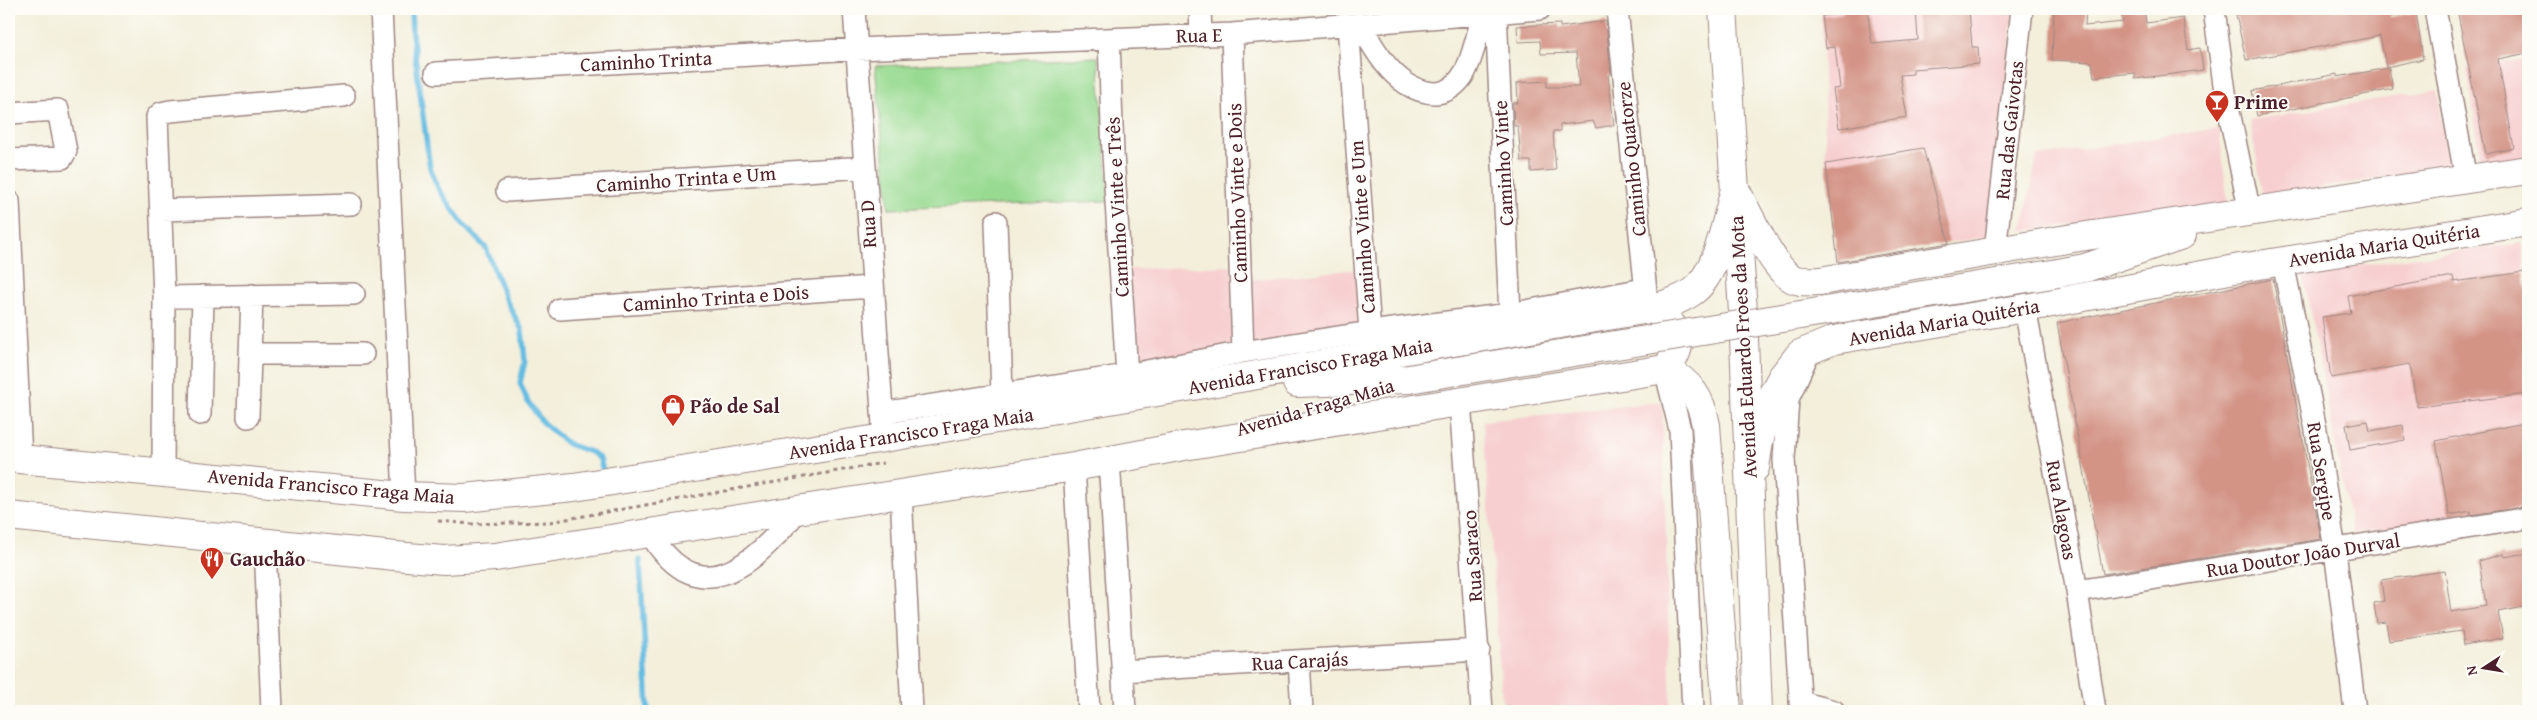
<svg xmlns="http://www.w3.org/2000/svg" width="2537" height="720" font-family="'Gentium Book Plus',serif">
<rect width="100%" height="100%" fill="#fdfcf7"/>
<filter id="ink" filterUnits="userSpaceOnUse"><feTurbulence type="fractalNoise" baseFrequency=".02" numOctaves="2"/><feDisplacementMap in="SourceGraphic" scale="10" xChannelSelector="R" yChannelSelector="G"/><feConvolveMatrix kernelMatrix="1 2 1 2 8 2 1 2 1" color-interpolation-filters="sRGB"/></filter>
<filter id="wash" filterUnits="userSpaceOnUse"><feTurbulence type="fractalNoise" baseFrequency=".0096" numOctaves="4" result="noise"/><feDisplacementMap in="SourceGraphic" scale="20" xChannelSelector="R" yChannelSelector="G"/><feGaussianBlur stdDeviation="1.12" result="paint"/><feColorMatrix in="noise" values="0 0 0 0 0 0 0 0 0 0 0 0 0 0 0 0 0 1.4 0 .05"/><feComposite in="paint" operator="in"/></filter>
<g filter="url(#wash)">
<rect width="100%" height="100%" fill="#f3efdb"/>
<path fill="#f7cfd0" d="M1821,9H2013L1991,236L1949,243L1924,147L1826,164Z
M2528,58V161L2482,168L2467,69Z
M2437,90L2449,167L2263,197L2250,120Z
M2219,128L2228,205L2022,231L2037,156Z
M2521,243L2528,296V508L2352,534L2303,273Z
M1232,266L1234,347L1133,367L1128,269Z
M1360,269L1363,327L1248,345L1247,280Z
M1662,402L1671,711H1503L1483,421Z"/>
<path fill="#98da91" stroke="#717c5e" d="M1098,57L1109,201L889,209L875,66Z"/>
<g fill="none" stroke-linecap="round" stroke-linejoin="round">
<path stroke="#65bce2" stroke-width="5.5" d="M411,9L412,33L430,168L439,190L464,225L486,248L505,298L522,330L525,361L520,383L528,402L543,423L568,444L593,453L600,459L603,471
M640,560L648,711"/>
</g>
<g id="blocks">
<path fill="#d39385" d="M1844,9H1867L1872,44L1918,40L1916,9H1969L1972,47H1978L1979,64L1913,69V74L1900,75L1907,117L1839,128L1833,89L1840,88L1835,47L1826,48L1822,16L1844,13Z
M2054,9H2086L2085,26L2123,22L2121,9H2144L2146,23L2183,18L2188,50L2200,48L2203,70L2135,79V73L2094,77L2092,62L2052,60Z
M2244,9H2389L2390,17L2416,12L2423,59L2386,67L2380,36L2246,60L2236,15L2244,12Z
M2457,9H2528V53L2498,59L2514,148L2486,154Z
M1606,21L1611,74L1608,75L1614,125L1596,128L1593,121L1560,125V131H1553L1556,170L1531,172V161H1521L1518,126H1514L1513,103H1518L1517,83L1547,81V87H1579L1576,53L1541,54L1540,41L1518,42L1517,26L1560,24V27Z
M2389,68L2393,89L2257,116L2252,91L2337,74V77Z
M1923,148L1949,243L1838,262L1826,164Z
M2524,272L2528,300V394L2417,407L2410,364L2331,378L2322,317L2351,313L2348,296L2453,276L2454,282Z
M2273,279L2321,539L2103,574L2057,323Z
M2368,421L2370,431L2403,425L2405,440L2350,450L2346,425Z
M2528,422V506L2471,515V511L2449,515L2436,441Z
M2528,553V606L2498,612L2503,638L2464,645L2462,631L2389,641L2386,622L2377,623L2374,603L2384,601L2381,580L2445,571L2451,612L2486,606L2479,561L2503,554L2504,557Z"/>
</g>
</g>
<g filter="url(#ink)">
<use href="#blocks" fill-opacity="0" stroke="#9e8783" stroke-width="1"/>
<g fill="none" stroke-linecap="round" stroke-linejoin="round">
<defs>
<path id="minor" d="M381,9L404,496
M854,9L883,425
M1200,9L1201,34
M1617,9L1647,302
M2214,9L2225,92L2250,213
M2435,9L2466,180
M1496,12L1510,314
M1348,24L1370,332L1510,314L1644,289
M1360,24C1376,53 1398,92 1435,93C1448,93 1459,83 1465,72C1474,54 1478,33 1483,13
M1232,34L1243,352
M1109,39L1113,154L1127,375
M436,73L856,49L1232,34L1540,9
M9,113L58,110L66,151L62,158L9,160
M507,191L865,167
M9,201L21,459
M162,210L351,204
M996,222L1002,394
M1995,251L2022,9
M2283,262L2316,430L2335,550L2355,711
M164,297L354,294
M2025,308L2077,591L2095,711
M560,309L871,287
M250,354H363
M1665,369L1680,430L1693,711
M1460,401L1482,711
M882,413L1127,375L1243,352L1370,332
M200,414L203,296
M248,417L252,295
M1109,460L1125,711
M1074,467L1089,711
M163,472L164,297L157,117L161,113L170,111L344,96
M901,493L912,711
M649,532C654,540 659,548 665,554C715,610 767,547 799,509
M265,544L272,711
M2077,591L2528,518
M1299,661L1302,711
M1122,671L1479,650
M1800,702L1834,711
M1801,711L1784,459L1788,399L1805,361"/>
<path id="major" d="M1735,189C1747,210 1771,266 1790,277C1798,283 1810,281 1820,281L2073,238L2528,170
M2058,273L2085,268L2182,235
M1662,317C1684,332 1682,351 1665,369
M1297,383L1409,379L1426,376
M9,458L404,496L464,498L574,487L884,438L1649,309C1664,305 1679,301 1692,292C1717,275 1726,221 1734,193
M1755,468L1759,441L1771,397L1782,377L1800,354L1834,340L2025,308L2240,268L2528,222
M9,516L395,556L444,560L495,557L1074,467L1184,446L1665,369C1690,382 1701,398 1706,425L1727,711"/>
<path id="highway" d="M1723,9L1743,312L1758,711"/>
</defs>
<use href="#minor" stroke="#9e8783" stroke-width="24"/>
<use href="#major" stroke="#9e8783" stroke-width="30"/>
<use href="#highway" stroke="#9e8783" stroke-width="30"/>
<path stroke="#9e8783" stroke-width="3" stroke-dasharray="4 4" stroke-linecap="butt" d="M438,521L471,524L550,522L883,463"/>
<use href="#minor" stroke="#fff" stroke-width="21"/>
<use href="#major" stroke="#fff" stroke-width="28"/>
<use href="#highway" stroke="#fff" stroke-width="28"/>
<defs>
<path id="major-bridge" d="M1426,376L2058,273"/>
</defs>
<use href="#major-bridge" stroke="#9e8783" stroke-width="30" stroke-linecap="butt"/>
<use href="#major-bridge" stroke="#fff" stroke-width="28"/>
</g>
</g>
<defs>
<symbol id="bar-pin" viewBox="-11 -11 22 30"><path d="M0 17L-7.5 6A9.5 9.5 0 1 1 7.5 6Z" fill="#c8321e" stroke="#fdfcf7"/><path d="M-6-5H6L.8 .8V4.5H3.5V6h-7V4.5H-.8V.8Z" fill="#fff"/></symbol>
<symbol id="shop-pin" viewBox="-11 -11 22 30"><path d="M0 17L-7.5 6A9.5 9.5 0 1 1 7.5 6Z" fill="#c8321e" stroke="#fdfcf7"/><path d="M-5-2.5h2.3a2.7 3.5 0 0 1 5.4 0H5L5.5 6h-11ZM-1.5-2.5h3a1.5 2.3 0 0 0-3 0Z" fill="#fff"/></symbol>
<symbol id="restaurant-pin" viewBox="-11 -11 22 30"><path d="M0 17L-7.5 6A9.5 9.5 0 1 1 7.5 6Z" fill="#c8321e" stroke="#fdfcf7"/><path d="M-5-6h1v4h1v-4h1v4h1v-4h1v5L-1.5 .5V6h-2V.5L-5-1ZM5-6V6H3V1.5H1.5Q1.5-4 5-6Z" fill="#fff"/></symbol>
</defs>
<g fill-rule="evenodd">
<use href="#bar-pin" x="2203" y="88" width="28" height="38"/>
<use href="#shop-pin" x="659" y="392" width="28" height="38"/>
<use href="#restaurant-pin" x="198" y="545" width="28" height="38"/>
</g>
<g text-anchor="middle" stroke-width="4" stroke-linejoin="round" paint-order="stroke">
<g font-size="20" fill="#4a1f2b" stroke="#fdfcf7">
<text transform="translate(1199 35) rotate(-1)" y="7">Rua E</text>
<text transform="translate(646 61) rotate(-3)" y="7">Caminho Trinta</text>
<text transform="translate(2009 130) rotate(-84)" y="7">Rua das Gaivotas</text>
<text transform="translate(1631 159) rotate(-96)" y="7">Caminho Quatorze</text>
<text transform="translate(1503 163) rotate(-93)" y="7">Caminho Vinte</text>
<text transform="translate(686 179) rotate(-4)" y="7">Caminho Trinta e Um</text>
<text transform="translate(1237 193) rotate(-92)" y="7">Caminho Vinte e Dois</text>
<text transform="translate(1117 207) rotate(-93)" y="7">Caminho Vinte e Três</text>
<text transform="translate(868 224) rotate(-93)" y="7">Rua D</text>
<text transform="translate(1362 227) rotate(-94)" y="7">Caminho Vinte e Um</text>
<text transform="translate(2384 245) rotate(-9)" y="7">Avenida Maria Quitéria</text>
<text transform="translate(716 298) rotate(-4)" y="7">Caminho Trinta e Dois</text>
<text transform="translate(1944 322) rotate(-10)" y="7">Avenida Maria Quitéria</text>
<text transform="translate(1743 347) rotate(-93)" y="7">Avenida Eduardo Froes da Mota</text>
<text transform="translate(1310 366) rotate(-10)" y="7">Avenida Francisco Fraga Maia</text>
<text transform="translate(1315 407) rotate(-16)" y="7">Avenida Fraga Maia</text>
<text transform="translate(911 433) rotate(-9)" y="7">Avenida Francisco Fraga Maia</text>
<text transform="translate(2322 471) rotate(81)" y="7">Rua Sergipe</text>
<text transform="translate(331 486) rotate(5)" y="7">Avenida Francisco Fraga Maia</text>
<text transform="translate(2062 510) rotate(80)" y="7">Rua Alagoas</text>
<text transform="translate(2303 555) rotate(-9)" y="7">Rua Doutor João Durval</text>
<text transform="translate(1472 556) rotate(-94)" y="7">Rua Saraco</text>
<text transform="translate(1300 661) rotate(-3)" y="7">Rua Carajás</text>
</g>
<g font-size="20" font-weight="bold" fill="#4a1f2b" stroke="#fdfcf7" text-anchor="start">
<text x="2234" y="109">Prime</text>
<text x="690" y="413">Pão de Sal</text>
<text x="230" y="566">Gauchão</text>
</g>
</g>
<rect width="2537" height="720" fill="none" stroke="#fdfcf7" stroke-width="30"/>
<g transform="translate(2484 668) rotate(258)" stroke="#fdfcf7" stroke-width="4" paint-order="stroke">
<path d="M0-4L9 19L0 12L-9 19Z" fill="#4a1f2b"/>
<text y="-8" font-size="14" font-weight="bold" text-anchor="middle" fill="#4a1f2b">N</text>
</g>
</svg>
